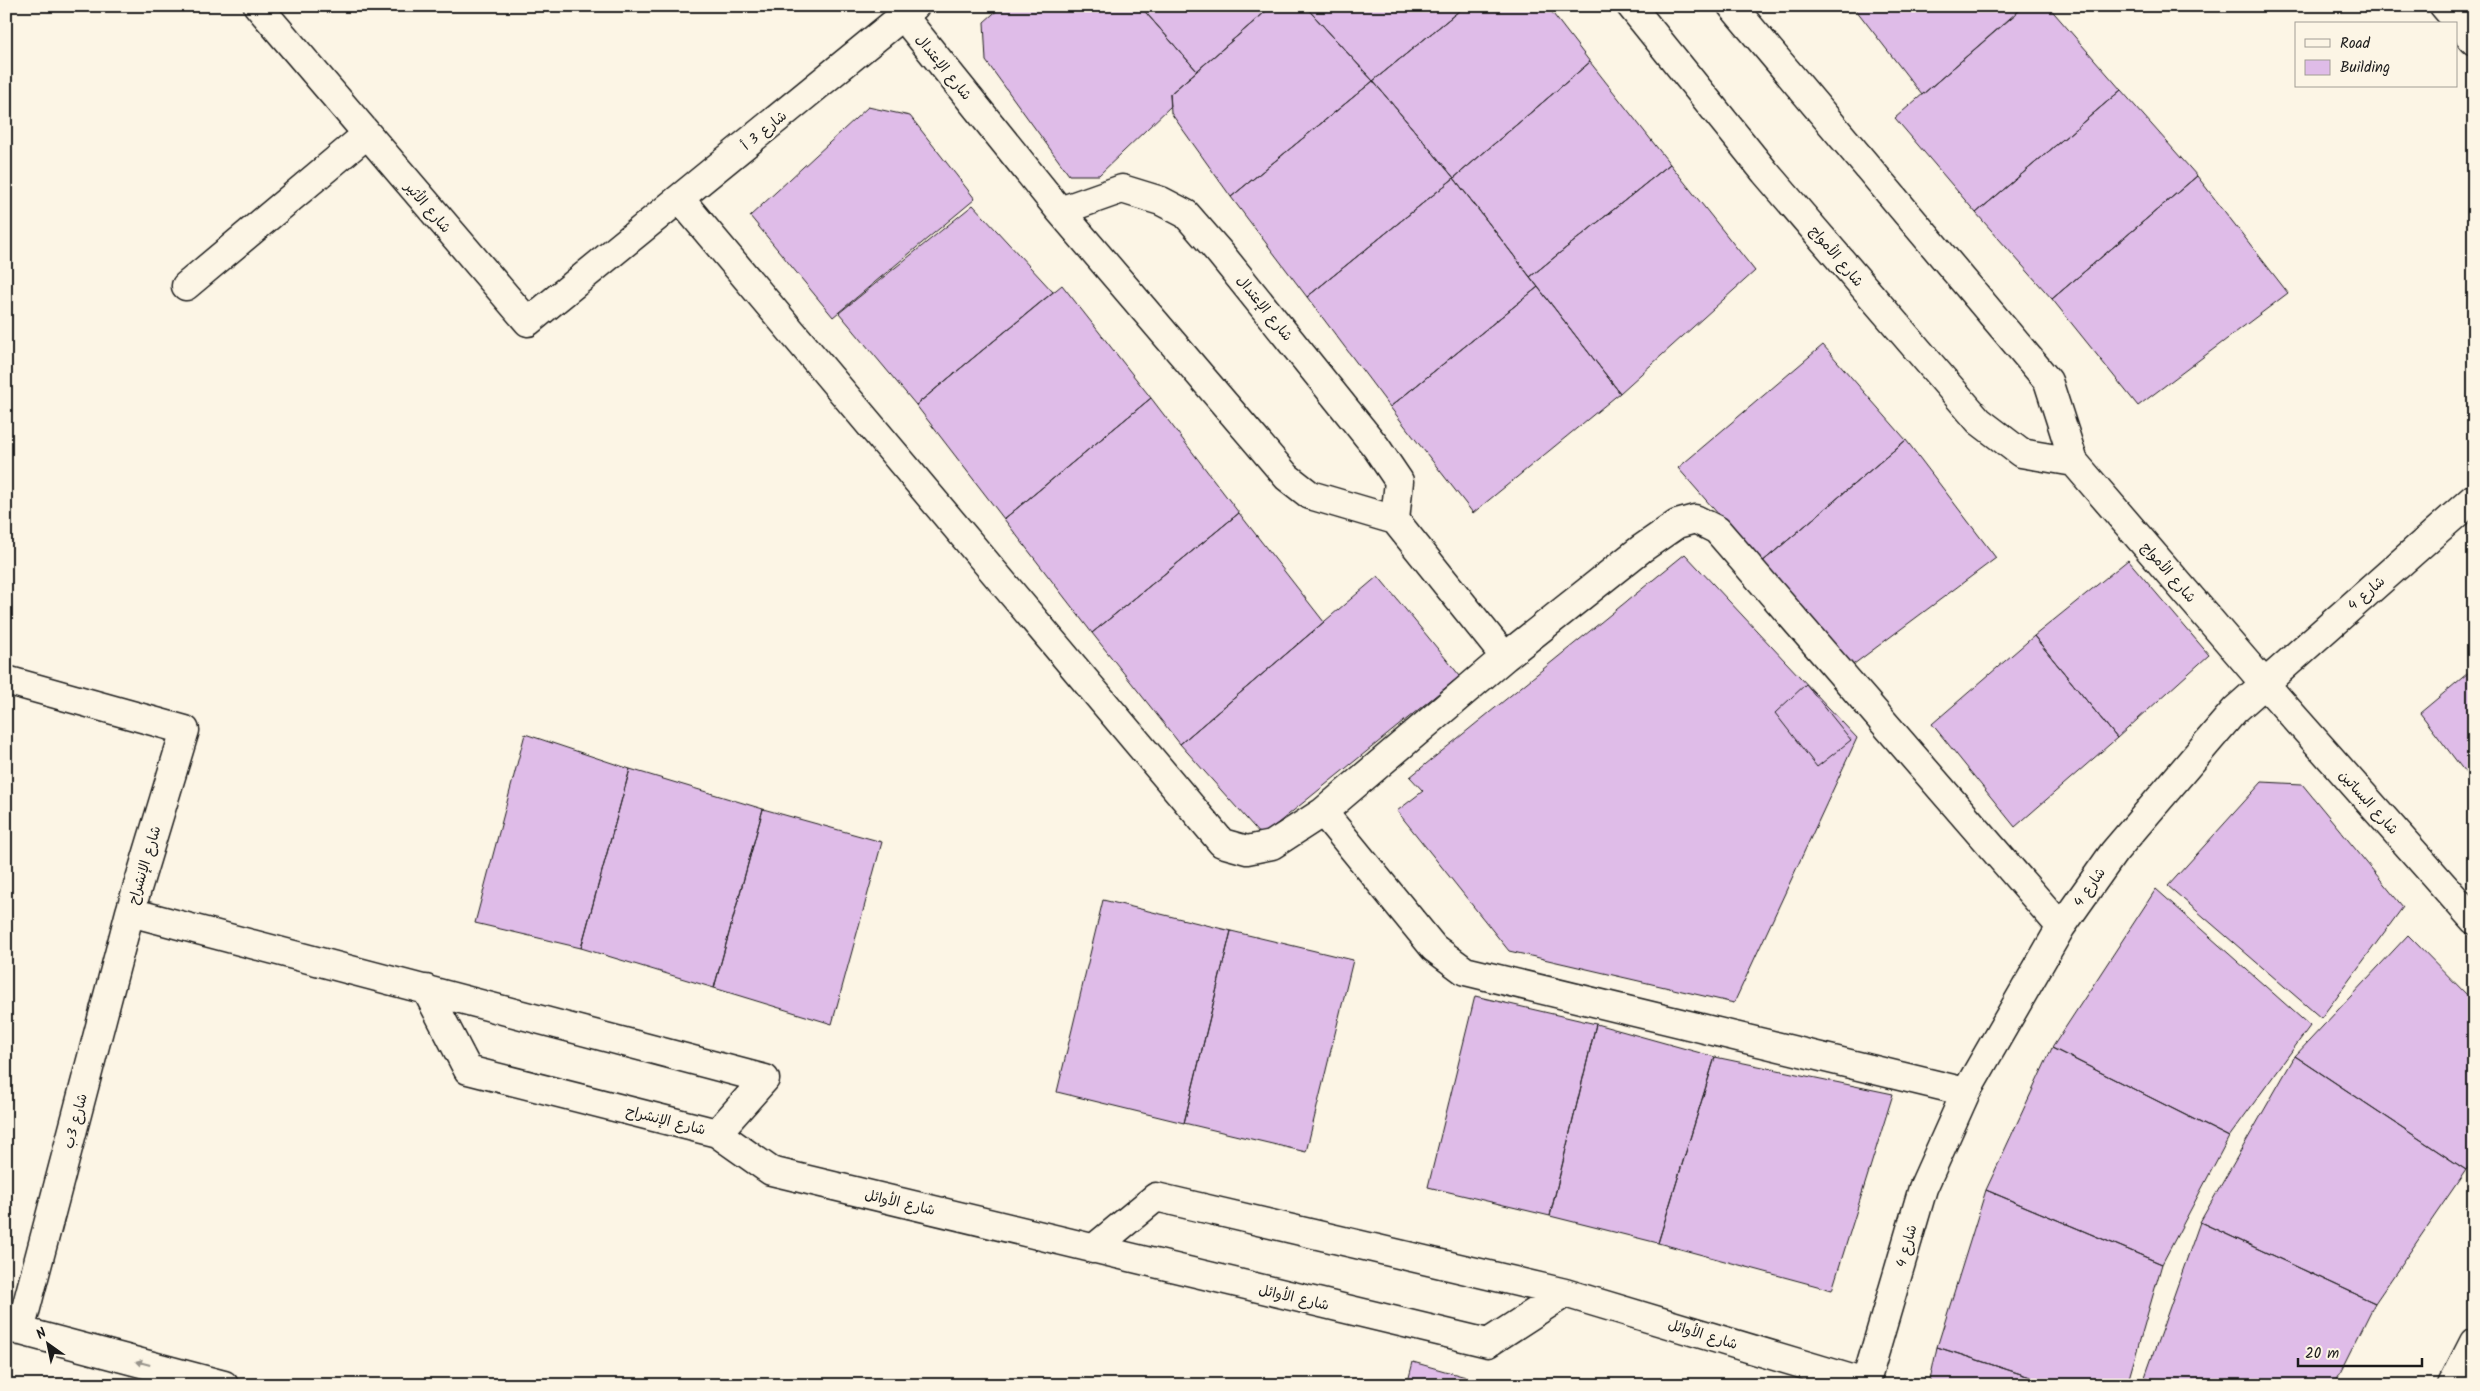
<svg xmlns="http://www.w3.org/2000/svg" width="2480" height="1391" font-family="Kalam,'Playpen Sans Arabic',sans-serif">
<rect width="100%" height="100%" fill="#fcf5e5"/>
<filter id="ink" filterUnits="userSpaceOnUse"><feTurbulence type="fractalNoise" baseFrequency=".02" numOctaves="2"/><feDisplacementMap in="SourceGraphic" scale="10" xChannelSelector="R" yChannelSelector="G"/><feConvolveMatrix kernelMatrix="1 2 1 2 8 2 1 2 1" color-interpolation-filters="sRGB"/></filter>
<g filter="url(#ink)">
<path fill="#dfbce8" stroke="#1c1c1c" d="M1002,6H1140L1197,71L1170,94L1171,106L1099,175H1069L986,61L984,22Z
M1140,6H1272L1197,71Z
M1272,6H1305L1373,81L1231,197L1171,113L1170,94Z
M1305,6H1465L1373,81Z
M1465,6H1547L1590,62L1454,178L1373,81Z
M1853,6H2024L1922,95Z
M2025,6H2048L2121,90L1976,213L1895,118Z
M1590,62L1670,164L1530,277L1454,178Z
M1373,81L1454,178L1307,297L1231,197Z
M2121,90L2197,176L2052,299L1976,213Z
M868,107L910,116L975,199L833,317L750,216Z
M1670,164L1755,271L1620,393L1530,277Z
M2197,176L2288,293L2138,406L2052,299Z
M1454,178L1538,287L1390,407L1307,297Z
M973,205L1053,292L916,405L839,313Z
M1062,285L1151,398L1004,519L916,405Z
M1538,287L1620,393L1473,513L1390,407Z
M1823,345L1906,440L1761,563L1678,468Z
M1151,398L1239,513L1092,633L1004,519Z
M1906,440L1996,558L1846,670L1761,563Z
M1239,513L1324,622L1180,744L1092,633Z
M1685,554L1857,738L1734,1003L1509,951L1397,811L1423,791L1410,777Z
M2128,560L2209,655L2117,738L2034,636Z
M1378,576L1460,676L1262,836L1180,744Z
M2034,636L2117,738L2015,827L1932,724Z
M2474,668V784L2420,713Z
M1806,684L1851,740L1817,767L1775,713Z
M525,734L630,769L581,948L475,923Z
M630,769L763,809L714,988L581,948Z
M2262,782L2302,784L2403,907L2321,1018L2168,886Z
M763,809L882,842L832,1024L714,988Z
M2156,889L2310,1026L2229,1137L2052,1048Z
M1103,900L1231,931L1184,1123L1057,1092Z
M1231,931L1353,960L1306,1152L1184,1123Z
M2408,935L2474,1002V1160L2466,1170L2295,1056Z
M1475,996L1596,1024L1550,1216L1428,1187Z
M1596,1024L1715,1057L1658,1243L1550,1216Z
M2052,1048L2229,1137L2162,1264L1986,1190Z
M2295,1056L2466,1170L2375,1303L2200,1222Z
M1715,1057L1893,1094L1832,1290L1658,1243Z
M1986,1190L2162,1264L2127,1385H2055L1937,1347Z
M2200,1222L2375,1303L2334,1385H2167L2145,1377Z
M1937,1347L2055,1385H1929Z
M1413,1362L1494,1385H1407Z
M2145,1377L2167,1385H2142Z"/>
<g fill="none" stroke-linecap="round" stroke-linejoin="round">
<defs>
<path id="street" d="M258,6L528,322L915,6
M1631,6L1765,172L1979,421L2021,453L2074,462
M1732,6L2048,381L2074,462L2264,683L2474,920
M2444,6L2474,41
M903,16L1060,211L1287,477L1310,495L1395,520L1505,657
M680,199L1222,843L1247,850L1272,845L1323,812L1505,657L1641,549L1677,524L1695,519L1717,530L2061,927
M1060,211L1122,189L1161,201L1186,214L1220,253L1376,447L1399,481L1395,520
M186,286L366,135
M6,680L185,730L130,912L765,1079L717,1133L468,1070L426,989
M1323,812L1434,948L1465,971L1966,1092
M717,1133L771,1171L1488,1343L1565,1293L1865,1383
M1093,1249L1156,1197L1565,1293
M6,1327L224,1385
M20,1331L130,912
M1865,1385L1923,1188L1966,1092L2061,927L2114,852L2235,710L2474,498
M2452,1385L2474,1342"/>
</defs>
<use href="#street" stroke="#1c1c1c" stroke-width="31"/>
<use href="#street" stroke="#fcf5e5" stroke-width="28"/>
</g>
<defs><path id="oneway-solid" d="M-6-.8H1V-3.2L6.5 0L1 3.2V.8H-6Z" transform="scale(1.25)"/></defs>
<use fill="#97938b" href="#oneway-solid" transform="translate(143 1363) rotate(-165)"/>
</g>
<g text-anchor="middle" stroke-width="5" stroke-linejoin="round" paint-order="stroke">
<g font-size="14" fill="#1c1c1c" stroke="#fcf5e5">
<text transform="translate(944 67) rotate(51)" y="5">شارع الإعتدال</text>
<text transform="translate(764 130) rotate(-39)" y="5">شارع 3 أ</text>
<text transform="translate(428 207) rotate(49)" y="5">شارع الأثير</text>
<text transform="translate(1837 256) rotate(50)" y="5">شارع الأمواج</text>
<text transform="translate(1265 308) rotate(51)" y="5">شارع الإعتدال</text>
<text transform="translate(2169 572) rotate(49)" y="5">شارع الأمواج</text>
<text transform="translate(2366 593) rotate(-41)" y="5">شارع 4</text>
<text transform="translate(2369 802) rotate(48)" y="5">شارع البساتين</text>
<text transform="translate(144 865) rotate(-73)" y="5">شارع الإنشراح</text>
<text transform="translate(2089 887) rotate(-55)" y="5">شارع 4</text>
<text transform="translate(666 1120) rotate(14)" y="5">شارع الإنشراح</text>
<text transform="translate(75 1121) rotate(-75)" y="5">شارع 3ب</text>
<text transform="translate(900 1202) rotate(13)" y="5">شارع الأوائل</text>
<text transform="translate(1906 1246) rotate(-74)" y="5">شارع 4</text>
<text transform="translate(1294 1297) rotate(13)" y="5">شارع الأوائل</text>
<text transform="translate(1703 1334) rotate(17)" y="5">شارع الأوائل</text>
</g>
</g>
<rect width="2480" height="1391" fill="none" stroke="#fcf5e5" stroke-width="25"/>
<rect x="12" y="12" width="2455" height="1366" fill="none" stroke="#1c1c1c" stroke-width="2" filter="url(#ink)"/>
<rect x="2295" y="22" width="162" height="65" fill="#fcf5e5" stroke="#a29e95"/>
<rect x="2305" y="39" width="25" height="8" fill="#fcf5e5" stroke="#a29e95"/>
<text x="2340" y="48" font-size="15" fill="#1c1c1c">Road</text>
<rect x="2305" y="60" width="25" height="15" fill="#dfbce8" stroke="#a29e95"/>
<text x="2340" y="72" font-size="15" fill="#1c1c1c">Building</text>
<g transform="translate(48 1344) rotate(327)" stroke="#fcf5e5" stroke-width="4" paint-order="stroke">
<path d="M0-4L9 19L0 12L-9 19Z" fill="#1c1c1c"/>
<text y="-8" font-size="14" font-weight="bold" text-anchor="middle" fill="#1c1c1c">N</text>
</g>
<path d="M2298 1358v8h124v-8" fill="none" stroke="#1c1c1c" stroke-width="2.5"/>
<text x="2305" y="1358" font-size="15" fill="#1c1c1c" stroke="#fcf5e5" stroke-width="4" paint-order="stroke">20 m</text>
</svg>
